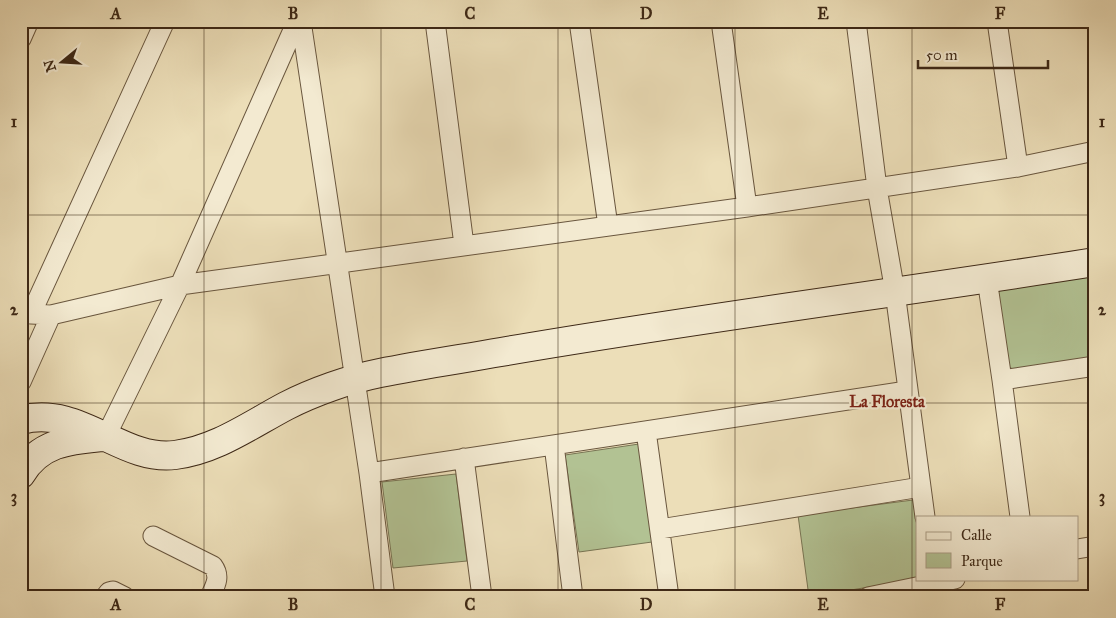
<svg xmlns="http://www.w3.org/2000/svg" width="1116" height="618" font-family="'IM FELL Great Primer',serif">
<rect width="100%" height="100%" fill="#ecdeb8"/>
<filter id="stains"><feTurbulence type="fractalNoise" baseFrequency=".004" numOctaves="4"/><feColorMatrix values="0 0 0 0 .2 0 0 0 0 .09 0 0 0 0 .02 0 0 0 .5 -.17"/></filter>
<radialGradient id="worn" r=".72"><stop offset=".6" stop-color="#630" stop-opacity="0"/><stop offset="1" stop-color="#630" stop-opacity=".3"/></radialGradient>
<path fill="#b2c293" stroke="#787554" d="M1095,273V358L1014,370L1008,366L996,292L1000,287Z
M639,444L652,542L579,552L565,455Z
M456,474L467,561L393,568L382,482Z
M913,500L917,527V579L809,597L798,515Z"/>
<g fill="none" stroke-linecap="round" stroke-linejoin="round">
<defs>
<path id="street" d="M301,21L369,473L385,597
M435,21L464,245
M579,21L608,226
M721,21L747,207
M856,21L877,188L895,292L925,517
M997,21L1018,167
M21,39L29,21
M987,279L1002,380L1020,517
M21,310L31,314L51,315L180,285L747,207L1018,167L1095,151
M31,314L165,21
M1002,380L1095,366
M21,382L51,315
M646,431L669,597
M106,436L180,285L297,21
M554,445L573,597
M464,458L482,597
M369,473L907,391
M660,529L921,487
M153,536L213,566C221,577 215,586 210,597
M1077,549L1095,546
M105,597L109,592L113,591L125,597
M868,597L955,579"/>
<path id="secondary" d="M21,420C79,404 122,462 175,455C216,450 250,425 286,406C313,392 350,379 380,373C420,365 461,359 501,352C698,318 897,293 1095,262
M21,474C40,442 70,440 102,437"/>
</defs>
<use href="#street" stroke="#69563e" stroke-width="21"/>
<use href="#secondary" stroke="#3d2816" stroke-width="30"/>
<use href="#street" stroke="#f3ead1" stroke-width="19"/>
<use href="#secondary" stroke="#f3ead1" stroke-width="28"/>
</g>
<path fill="none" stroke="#3d2816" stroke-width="1" stroke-opacity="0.55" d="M204,21V597M381,21V597M558,21V597M735,21V597M912,21V597M21,215H1095M21,403H1095"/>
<g text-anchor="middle" stroke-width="4.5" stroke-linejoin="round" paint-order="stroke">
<g font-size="16" font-weight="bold" fill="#7a1f14" stroke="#f3ead1">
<text x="887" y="407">La Floresta</text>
</g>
</g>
<rect width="1116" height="618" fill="none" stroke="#ecdeb8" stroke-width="55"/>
<rect x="916" y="516" width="162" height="65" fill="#f3ead1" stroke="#aa9c86"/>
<rect x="926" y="532" width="25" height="8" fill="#f3ead1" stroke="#aa9c86"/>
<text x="961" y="540" font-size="15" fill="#3d2816">Calle</text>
<rect x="926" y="553" width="25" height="15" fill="#b2c293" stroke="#aa9c86"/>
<text x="961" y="566" font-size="15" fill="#3d2816">Parque</text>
<g transform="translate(62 62) rotate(252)" stroke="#f3ead1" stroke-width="4" paint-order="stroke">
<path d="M0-4L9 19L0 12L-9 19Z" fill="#3d2816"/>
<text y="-8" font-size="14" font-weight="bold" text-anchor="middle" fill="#3d2816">N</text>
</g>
<path d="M918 60v8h130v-8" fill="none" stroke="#3d2816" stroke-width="2.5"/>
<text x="926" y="60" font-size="15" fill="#3d2816" stroke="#f3ead1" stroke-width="4" paint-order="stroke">50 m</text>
<rect x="28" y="28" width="1060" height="562" fill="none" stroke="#3d2816" stroke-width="2"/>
<g font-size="16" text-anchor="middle" font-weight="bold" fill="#3d2816">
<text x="116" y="19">A</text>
<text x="293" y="19">B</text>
<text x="470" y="19">C</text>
<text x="646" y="19">D</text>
<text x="823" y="19">E</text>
<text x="1000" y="19">F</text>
<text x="14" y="127">1</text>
<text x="1102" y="127">1</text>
<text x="14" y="315">2</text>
<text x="1102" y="315">2</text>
<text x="14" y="502">3</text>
<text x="1102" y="502">3</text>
<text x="116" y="610">A</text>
<text x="293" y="610">B</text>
<text x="470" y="610">C</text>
<text x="646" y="610">D</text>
<text x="823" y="610">E</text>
<text x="1000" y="610">F</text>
</g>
<rect width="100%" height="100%" filter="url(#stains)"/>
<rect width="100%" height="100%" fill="url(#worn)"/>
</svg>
